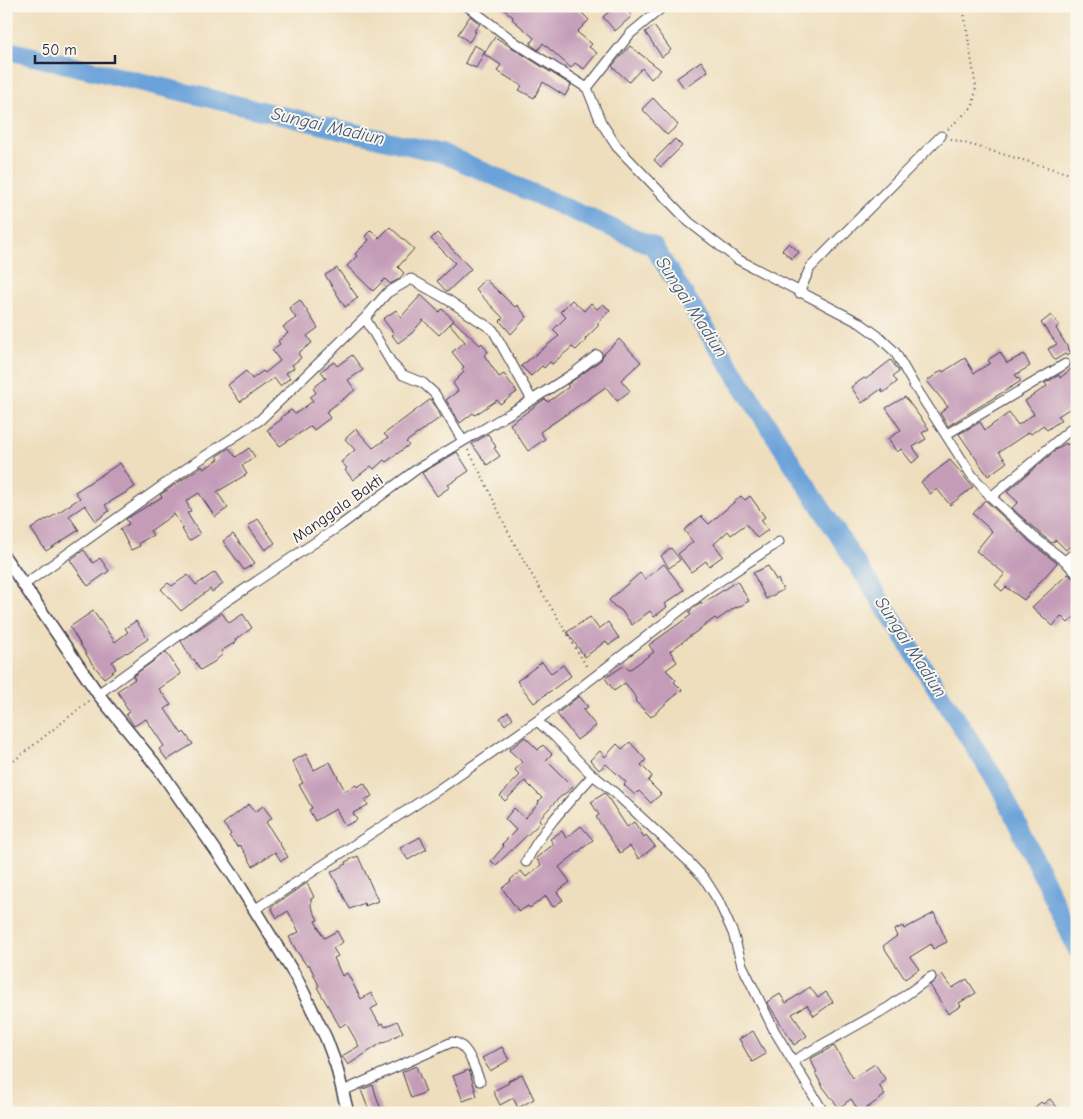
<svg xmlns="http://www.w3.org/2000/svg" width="1083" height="1119" font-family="'Comic Neue',sans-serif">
<rect width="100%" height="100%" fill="#fbf7ec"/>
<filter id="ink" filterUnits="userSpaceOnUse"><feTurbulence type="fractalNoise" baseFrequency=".02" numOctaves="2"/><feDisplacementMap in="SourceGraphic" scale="10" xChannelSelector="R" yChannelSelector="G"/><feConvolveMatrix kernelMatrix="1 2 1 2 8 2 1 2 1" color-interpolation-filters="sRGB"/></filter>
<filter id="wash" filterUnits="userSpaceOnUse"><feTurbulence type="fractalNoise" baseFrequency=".0096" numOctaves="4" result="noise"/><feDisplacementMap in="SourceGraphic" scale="20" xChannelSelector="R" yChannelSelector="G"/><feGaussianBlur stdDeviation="1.12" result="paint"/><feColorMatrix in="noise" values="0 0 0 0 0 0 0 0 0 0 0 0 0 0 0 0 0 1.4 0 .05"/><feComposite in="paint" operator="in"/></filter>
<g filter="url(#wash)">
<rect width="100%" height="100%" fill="#eedebd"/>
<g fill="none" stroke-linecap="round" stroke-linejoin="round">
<path stroke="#6ba2d9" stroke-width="19" d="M6,50L444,154L653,246L1000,787L1077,949"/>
</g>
<g id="blocks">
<path fill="#c49cb8" d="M500,6H575L589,20L577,32L592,44L589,47L597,53L584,69L575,63L571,68L543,43L538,50L530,44L534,38L512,19L513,17Z
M615,6H623L632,16L615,31L603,17Z
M470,16L480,24L474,31L476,32L469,42L458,34Z
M654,26L671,50L662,57L645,32Z
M495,37L571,85L565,96L543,82L534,98L519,90L522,86L497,71L501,65L484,54Z
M474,45L485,51L476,68L465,63Z
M630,46L661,70L651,79L642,68L629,82L612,66Z
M701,61L708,71L684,88L677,78Z
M653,98L678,125L667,135L642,109Z
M675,139L682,146L661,167L654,160Z
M390,227L414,249L398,267L404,273L399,279L390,284L385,279L373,291L347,266L357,256L355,254L369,240L365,236L371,230L379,238Z
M437,233L471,269L447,292L437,281L455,263L431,239Z
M789,243L799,252L792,259L782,250Z
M337,268L358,298L345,307L325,275Z
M485,279L515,307L517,305L527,317L511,334L500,321L503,318L475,289Z
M421,295L439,312L442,309L454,320L439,335L423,320L412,333L398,343L392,335L394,334L383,319L396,310L401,317Z
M300,300L318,328L307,336L312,343L298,353L301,358L292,365L294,368L286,373L290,378L280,386L274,378L240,402L228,385L246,371L252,379L263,371L265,373L280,361L272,350L280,344L278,341L288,333L283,327L296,318L289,308Z
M572,300L584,311L591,303L597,309L603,304L610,310L597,324L599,325L585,339L586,340L576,350L572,347L552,364L550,362L544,368L542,366L531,376L521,366L559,336L553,330L566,317L560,312Z
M1051,315L1059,325L1056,328L1071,353L1067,356L1065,354L1055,360L1048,349L1057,344L1041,323Z
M454,321L480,345L482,343L488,352L484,355L499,377L504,374L517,392L500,404L497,400L475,415L473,413L460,423L446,400L458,391L453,383L464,372L462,369L464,367L452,352L465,342L450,324Z
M619,339L641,362L621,380L630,391L617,401L606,387L540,432L545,439L528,451L510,424L545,399L548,402L569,387L567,385L601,360L603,355Z
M1000,352L1007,363L1024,354L1030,366L1015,375L1021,381L948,426L940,413L948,407L927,381L942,370L943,372L965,358L974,373L990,363L988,360Z
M352,355L363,370L348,380L355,390L326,412L330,418L314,430L311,426L280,446L267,430L282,419L281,417L291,410L295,414L313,401L310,397L316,393L313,388L326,378L321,371L334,362L337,366Z
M891,360L899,372L893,376L897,382L883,393L881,389L862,403L851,387L864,378L866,379Z
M1077,364V404L1058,416L1061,420L1047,430L1043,425L1031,434L1029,432L999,452L1007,462L988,476L959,434L980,422L985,430L1009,413L1018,425L1034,414L1025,401L1047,386L1045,383L1059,375L1060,378Z
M905,397L929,429L922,433L926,439L913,447L920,457L912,463L901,449L897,452L888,439L901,430L886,408Z
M431,399L441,417L406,442L409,445L386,462L384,460L374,469L371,466L353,480L345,470L347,468L341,462L355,450L345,439L356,429L373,448L388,438L384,434Z
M488,434L496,447L494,448L500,456L487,465L472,444Z
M1077,436V545L1071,548L1070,546L1066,550L1056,540L1052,543L1038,532L1012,508L1018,502L1007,492L1057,449L1066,443L1067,445Z
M229,448L236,457L249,448L255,457L242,466L247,474L217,492L228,508L215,517L199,493L186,501L191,511L187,513L200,534L189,541L182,529L183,528L174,514L150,531L153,535L139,543L140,546L131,550L120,529L129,524L126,519L162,497L160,495L202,466L204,469L219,459L217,456Z
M457,452L469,471L448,485L450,487L437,496L422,473Z
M950,460L973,487L950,505L937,489L930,494L921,482Z
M120,463L135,487L105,505L109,511L96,521L85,505L69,516L79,530L46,551L31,529L46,519L47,520L80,498L75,492Z
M741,496L745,500L750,496L765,517L761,520L768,530L757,538L746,524L731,535L728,531L714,544L723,556L709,566L706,561L691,572L678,554L693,542L684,530L701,516L709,524Z
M985,500L1030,542L1057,563L1024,600L1006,587L1002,591L995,585L1005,574L976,551L992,531L973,514Z
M258,519L275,543L265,550L248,526Z
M233,534L255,563L244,570L223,541Z
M671,548L680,560L669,568L661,556Z
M84,550L93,563L100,558L109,571L88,586L70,560Z
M664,564L684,590L665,604L667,607L654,617L650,611L632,625L621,610L614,606L609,600L640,573L645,579Z
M768,566L776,580L778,579L783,590L766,599L753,573Z
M215,572L223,584L212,592L210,589L181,611L161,589L168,583L172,586L188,575L196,585Z
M1068,574L1077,581V614L1068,623L1061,616L1053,626L1032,607Z
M737,581L749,601L737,608L736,607L717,620L715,618L670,651L677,662L666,670L676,680L674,682L682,690L670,700L651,717L635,701L637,699L625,683L614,691L605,678L625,665L629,670L654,652L649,645L691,615L689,612L701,602L702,604Z
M93,611L115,642L128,632L125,628L136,621L148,639L127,653L126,652L112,662L116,669L104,678L91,662L70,627Z
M222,613L229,623L243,614L252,628L235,640L236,642L221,651L223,654L214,662L200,670L194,659L192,660L181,641Z
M590,617L599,629L608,622L619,638L609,645L606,641L585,657L567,632Z
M166,652L181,674L159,689L171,705L165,709L182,734L184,732L193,744L167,760L159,749L164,746L146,719L134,726L126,714L129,712L124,704L125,703L117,691L135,679L133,676Z
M542,662L551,673L563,665L571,676L534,703L517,681Z
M579,696L588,707L583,710L596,726L577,740L557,714Z
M508,712L513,718L505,725L500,718Z
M525,737L538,750L543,745L552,754L546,760L573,787L558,799L539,819L541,822L496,865L491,861L504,846L502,844L516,830L505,819L514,808L525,818L539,803L538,802L542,798L525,781L505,801L500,796L520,775L515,770L522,762L509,750Z
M630,742L646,760L641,765L652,776L648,781L661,794L651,803L639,791L635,795L624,785L626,782L606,764L599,770L590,760L600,751L605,757L617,744L622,749Z
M306,754L314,770L330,762L345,791L356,785L357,787L364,783L372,796L365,800L368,805L353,813L357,820L345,826L336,809L315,821L309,810L312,808L299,785L303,783L292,761Z
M605,793L627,827L634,822L644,837L646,835L655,846L639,859L630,846L620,853L596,817L599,815L591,802Z
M249,804L255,812L263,806L272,818L266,822L288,857L281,861L275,852L253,866L240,845L238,847L229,836L231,834L223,824Z
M581,826L593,840L559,867L570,882L557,892L563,900L553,907L546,896L530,908L528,906L519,912L502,888L511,881L510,880L521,871L526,877L541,865L536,858L554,844L550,839L562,831L566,838Z
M420,837L427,849L408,860L400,848Z
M358,856L378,901L365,906L364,903L350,909L331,872L346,864L345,862Z
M307,883L314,897L311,899V906L318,920L315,921L324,938L337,931L343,942L333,948L338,956L334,958L342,976L347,973L361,999L371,993L378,1005L371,1009L380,1025L383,1023L385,1027L397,1021L403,1032L384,1043L383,1042L348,1065L342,1056L359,1046L346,1023L340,1027L317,987L319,986L309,964L307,966L296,950L289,937L299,932L288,911L277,918L271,907Z
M934,913L947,942L933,949L931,944L910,957L919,969L905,979L883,946L897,936L894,930L903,926L904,929Z
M942,974L952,988L967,979L976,993L959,1003L961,1006L948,1014L930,985Z
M810,987L818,998L826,992L833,1002L814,1016L807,1005L792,1014L807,1036L794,1045L767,1002L780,994L786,1003Z
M753,1031L766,1054L752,1062L739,1039Z
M834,1046L853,1078L875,1064L886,1080L879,1085L885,1095L860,1113L851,1099L839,1108L823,1087L815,1073L817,1072L810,1059Z
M502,1047L509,1060L490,1071L482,1058Z
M416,1066L426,1092L411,1098L402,1072Z
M469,1070L477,1096L463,1101L453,1076Z
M522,1074L534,1099L518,1108L513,1098L500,1105L493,1091L509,1083L508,1081Z
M373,1085L378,1102L383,1113H370L361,1090Z
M1050,1099L1062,1113H1028L1041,1102L1043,1104Z"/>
</g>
</g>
<g filter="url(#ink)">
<use href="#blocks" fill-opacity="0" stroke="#413e4e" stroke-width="1"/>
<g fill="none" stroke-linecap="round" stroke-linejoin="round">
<defs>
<path id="minor" d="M467,6L516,43L587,88L601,122L617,147L689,222L737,259L860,323L878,336L895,352L914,385L971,474L991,497L1034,537L1065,561L1077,574
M587,88L630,34L659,10
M799,293L810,268L941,136
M365,318L392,364L403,375L423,383L435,394L463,441
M947,434L1065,364
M991,497L1077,424
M1065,561L1077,551
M25,584L190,466L260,420L365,318L387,293L411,279L448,300L493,330L532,400
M98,694L221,605L341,525L417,469L532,400L574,373L597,355
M537,721L555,737L588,771L615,793L687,860L704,878L718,900L733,933L742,965L774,1030L824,1113
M526,862C542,829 569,802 593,775
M254,910L438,790L537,721L708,589L779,542
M793,1061L889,1007L931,977
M343,1091L452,1042C468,1043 474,1068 480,1081"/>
<path id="tertiary" d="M6,559L98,694L159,769L235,878L296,977L326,1038L336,1065L348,1113"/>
</defs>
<use href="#minor" stroke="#413e4e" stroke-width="11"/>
<use href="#tertiary" stroke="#413e4e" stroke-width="14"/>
<path stroke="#413e4e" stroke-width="2" stroke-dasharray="1 4" stroke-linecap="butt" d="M948,129L973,106L976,88L963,6
M951,139L1077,176
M468,450C484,477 495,505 509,533C533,580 562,624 588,669
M6,767L89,701"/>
<use href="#minor" stroke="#fff" stroke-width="9"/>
<use href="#tertiary" stroke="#fff" stroke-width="11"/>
</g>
</g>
<g text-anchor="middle" stroke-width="4" stroke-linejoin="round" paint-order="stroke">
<g font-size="16" fill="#22223b" stroke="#fbf7ec">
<text transform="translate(337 508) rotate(-35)" y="6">Manggala Bakti</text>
</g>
<g font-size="18" font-style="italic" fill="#3f557a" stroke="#fbf7ec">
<text transform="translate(328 126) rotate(13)" y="6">Sungai Madiun</text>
<text transform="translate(692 307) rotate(57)" y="6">Sungai Madiun</text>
<text transform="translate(911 647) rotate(57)" y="6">Sungai Madiun</text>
</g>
</g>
<rect width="1083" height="1119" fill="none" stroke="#fbf7ec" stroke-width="25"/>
<path d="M35 55v8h80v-8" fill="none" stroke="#22223b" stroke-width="2.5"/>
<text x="42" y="55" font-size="15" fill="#22223b" stroke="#fbf7ec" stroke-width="4" paint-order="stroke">50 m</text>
</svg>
